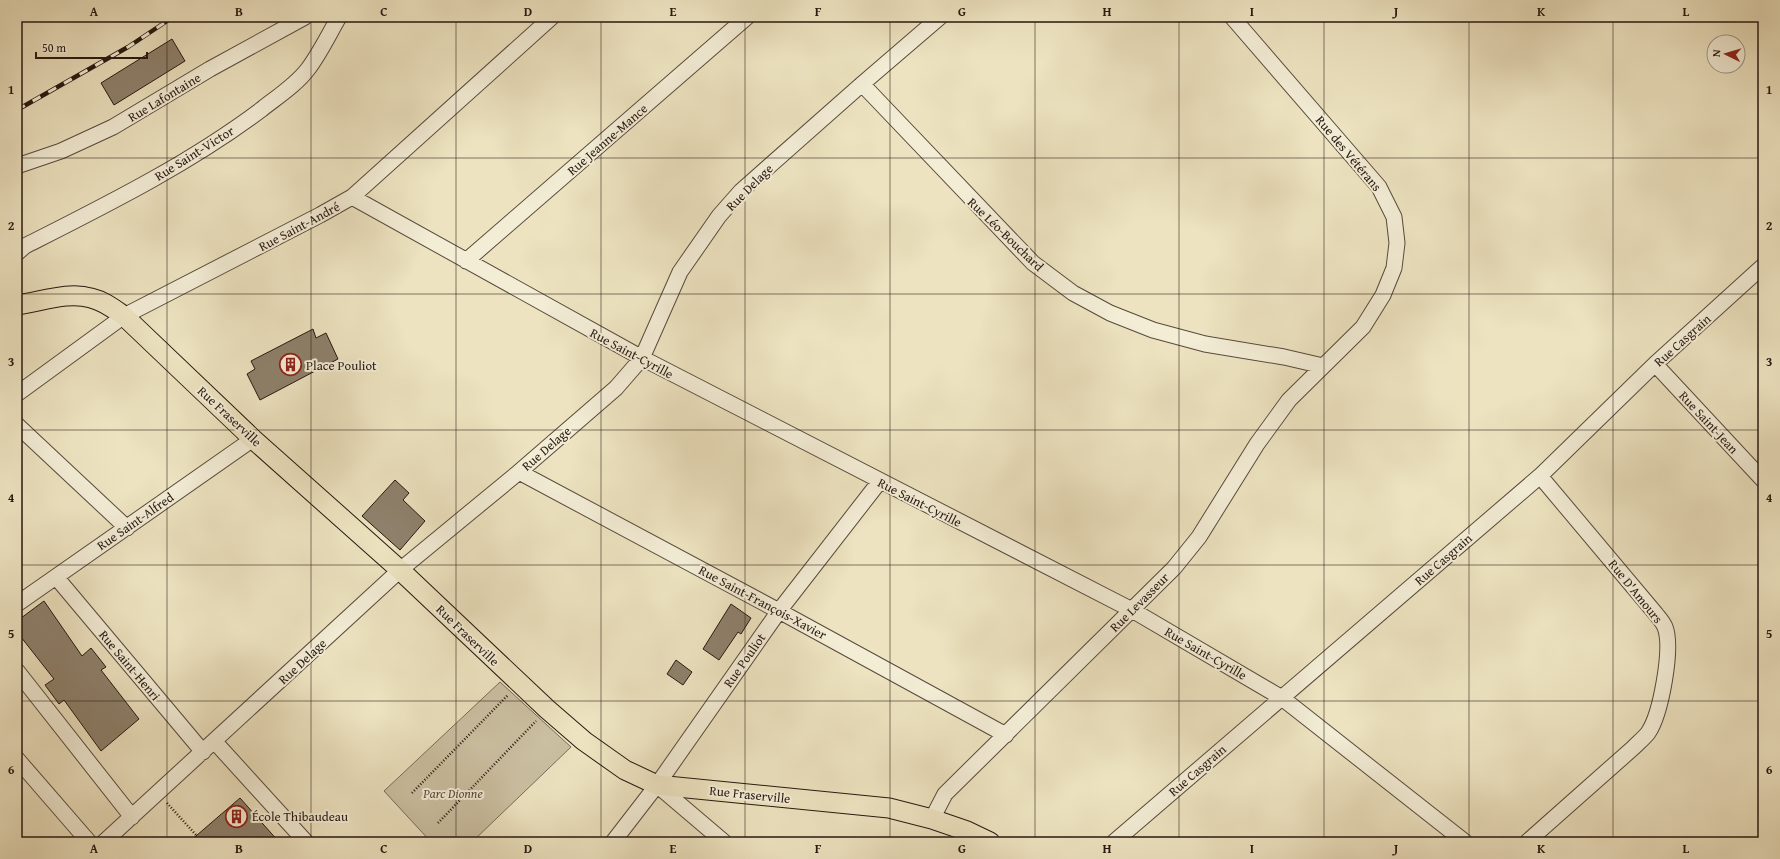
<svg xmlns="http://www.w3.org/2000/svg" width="1780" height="859" font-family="'Gentium Book Plus',serif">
<rect width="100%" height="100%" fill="#ede3c0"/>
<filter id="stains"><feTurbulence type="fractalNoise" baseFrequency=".005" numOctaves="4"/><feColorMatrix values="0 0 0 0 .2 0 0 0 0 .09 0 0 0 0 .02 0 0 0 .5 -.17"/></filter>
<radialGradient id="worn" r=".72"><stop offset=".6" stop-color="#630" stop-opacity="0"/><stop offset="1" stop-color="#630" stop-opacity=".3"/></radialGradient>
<path fill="#cbc0a2" stroke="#796c59" d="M500,682L571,747L472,842H431L384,791Z"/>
<path fill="#8e816c" stroke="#271710" d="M172,39L185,61L114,105L101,83Z
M313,329L316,338L326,333L338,359L260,400L247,374L255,369L251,361Z
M395,480L409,493L403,500L425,521L400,550L362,516Z
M44,601L82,656L91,648L106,667L101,670L139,719L101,751L64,700L59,704L45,685L54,679L17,632V621Z
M731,604L751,618L741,634L738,632L719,660L703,649Z
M676,660L692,672L683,685L667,674Z
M240,798L279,842H189Z"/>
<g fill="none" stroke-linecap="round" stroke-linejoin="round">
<defs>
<path id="minor" d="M862,84L1033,263L1073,293L1110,313L1153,330L1205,344L1284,357L1323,366
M17,166L61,151L113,127L210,69L305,17
M352,197L642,358L1132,610L1282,698L1465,842
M17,253L25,246C106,205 189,164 262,109C277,97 296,85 308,69C320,53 329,34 339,17
M466,261L747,17
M1655,364L1763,480
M17,394L124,316L320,215L352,197L552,17
M17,425L127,528
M519,472L779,611L1006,735
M56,577L203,752
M17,604L253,439
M17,671L132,817
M215,742L306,842
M17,759L89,842
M657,785L724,842
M932,819L945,794L1174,568L1199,537L1257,444L1289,400L1363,327L1383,295L1394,268L1397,243L1394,217L1379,187L1232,17
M104,842L400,570L519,472L616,388L642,358L680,272L719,216L741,191L862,84L940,17
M613,842L657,785L779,611L880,481
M1114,842L1540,476L1655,364L1763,266
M1527,842L1633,748C1638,743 1644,738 1648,733C1661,714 1673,648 1665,627C1663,622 1659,618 1656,614L1540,476"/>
<path id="major" d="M17,305C41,302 68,291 91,298C104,301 114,309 124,316L253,439L400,570L547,709L584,741L625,770L657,785L889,808L932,819L967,831L990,842"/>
</defs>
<use href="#minor" stroke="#584a3c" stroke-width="17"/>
<use href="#major" stroke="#271710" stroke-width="21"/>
<path stroke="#271710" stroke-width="2.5" stroke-dasharray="1 2" stroke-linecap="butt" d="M412,793L508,695
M167,803L196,835
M438,823L536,721"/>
<use href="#minor" stroke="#f3edd6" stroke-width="15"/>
<use href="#major" stroke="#ede3c0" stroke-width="19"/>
<defs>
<path id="rail" d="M17,110L128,47L173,17"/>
</defs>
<use href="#rail" stroke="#271710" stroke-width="4.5"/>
<use href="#rail" stroke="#f3edd6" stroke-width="3" stroke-dasharray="9" stroke-linecap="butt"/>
</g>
<path fill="none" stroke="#271710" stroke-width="1" stroke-opacity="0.55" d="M167,17V842M311,17V842M456,17V842M601,17V842M745,17V842M890,17V842M1035,17V842M1179,17V842M1324,17V842M1469,17V842M1613,17V842M17,158H1763M17,294H1763M17,430H1763M17,565H1763M17,701H1763"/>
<defs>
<symbol id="building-ring" viewBox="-11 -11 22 22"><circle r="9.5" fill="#f3edd6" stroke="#8f2418" stroke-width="1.5"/><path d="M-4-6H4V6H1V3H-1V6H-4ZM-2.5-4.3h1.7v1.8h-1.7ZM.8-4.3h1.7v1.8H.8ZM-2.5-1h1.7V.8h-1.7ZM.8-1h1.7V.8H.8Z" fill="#8f2418"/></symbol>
</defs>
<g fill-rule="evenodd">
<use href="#building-ring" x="278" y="352" width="25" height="25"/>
<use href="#building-ring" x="224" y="804" width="25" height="25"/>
</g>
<g text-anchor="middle" stroke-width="4" stroke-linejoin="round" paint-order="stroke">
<g font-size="13" fill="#271710" stroke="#f3edd6">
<text transform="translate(164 97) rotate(-31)" y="5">Rue Lafontaine</text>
<text transform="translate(607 139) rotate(-41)" y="5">Rue Jeanne-Mance</text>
<text transform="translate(194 153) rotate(-32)" y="5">Rue Saint-Victor</text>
<text transform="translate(1349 153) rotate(50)" y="5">Rue des Vétérans</text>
<text transform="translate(749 187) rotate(-45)" y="5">Rue Delage</text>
<text transform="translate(299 226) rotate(-28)" y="5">Rue Saint-André</text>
<text transform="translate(1006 234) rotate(44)" y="5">Rue Léo-Bouchard</text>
<text transform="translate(1682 340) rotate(-42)" y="5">Rue Casgrain</text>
<text transform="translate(632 353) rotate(28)" y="5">Rue Saint-Cyrille</text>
<text transform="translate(230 416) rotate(43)" y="5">Rue Fraserville</text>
<text transform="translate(1709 422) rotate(47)" y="5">Rue Saint-Jean</text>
<text transform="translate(546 448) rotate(-41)" y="5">Rue Delage</text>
<text transform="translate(920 502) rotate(27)" y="5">Rue Saint-Cyrille</text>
<text transform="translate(135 521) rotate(-35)" y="5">Rue Saint-Alfred</text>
<text transform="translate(1443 559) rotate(-41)" y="5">Rue Casgrain</text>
<text transform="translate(1636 591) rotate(51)" y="5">Rue D'Amours</text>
<text transform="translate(763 602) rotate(28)" y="5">Rue Saint-François-Xavier</text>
<text transform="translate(1139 602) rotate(-45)" y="5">Rue Levasseur</text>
<text transform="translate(468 635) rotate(44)" y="5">Rue Fraserville</text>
<text transform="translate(1206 653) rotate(30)" y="5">Rue Saint-Cyrille</text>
<text transform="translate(744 660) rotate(-55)" y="5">Rue Pouliot</text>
<text transform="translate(302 661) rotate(-43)" y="5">Rue Delage</text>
<text transform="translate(130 665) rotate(50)" y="5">Rue Saint-Henri</text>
<text transform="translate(1197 770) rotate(-41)" y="5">Rue Casgrain</text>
<text transform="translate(750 794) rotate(6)" y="5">Rue Fraserville</text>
</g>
<g font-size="13" fill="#271710" stroke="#f3edd6" text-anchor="start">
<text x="306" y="370">Place Pouliot</text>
<text x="252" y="821">École Thibaudeau</text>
</g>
<g font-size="13" font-style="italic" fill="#584a3c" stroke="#f3edd6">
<text x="453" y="798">Parc Dionne</text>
</g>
</g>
<rect width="1780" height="859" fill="none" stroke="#ede3c0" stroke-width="44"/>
<g transform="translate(1726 54) rotate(275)"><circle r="19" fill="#f3edd6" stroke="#a19787"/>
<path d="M0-3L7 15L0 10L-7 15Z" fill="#8f2418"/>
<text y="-6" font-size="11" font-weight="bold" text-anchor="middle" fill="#271710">N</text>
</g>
<path d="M36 52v6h111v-6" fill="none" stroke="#271710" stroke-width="2"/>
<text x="42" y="52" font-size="12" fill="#271710" stroke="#f3edd6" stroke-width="3" paint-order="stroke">50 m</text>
<rect x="22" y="22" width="1736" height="815" fill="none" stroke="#271710" stroke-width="1.5"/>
<g font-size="13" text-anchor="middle" font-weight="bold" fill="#271710">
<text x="94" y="16">A</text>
<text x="239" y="16">B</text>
<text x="384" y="16">C</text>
<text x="528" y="16">D</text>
<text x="673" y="16">E</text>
<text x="818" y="16">F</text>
<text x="962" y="16">G</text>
<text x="1107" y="16">H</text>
<text x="1252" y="16">I</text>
<text x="1396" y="16">J</text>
<text x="1541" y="16">K</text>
<text x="1686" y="16">L</text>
<text x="11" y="94">1</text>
<text x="1769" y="94">1</text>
<text x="11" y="230">2</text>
<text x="1769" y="230">2</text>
<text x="11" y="366">3</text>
<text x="1769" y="366">3</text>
<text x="11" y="502">4</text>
<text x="1769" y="502">4</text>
<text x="11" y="638">5</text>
<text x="1769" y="638">5</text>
<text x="11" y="774">6</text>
<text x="1769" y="774">6</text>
<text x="94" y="853">A</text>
<text x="239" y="853">B</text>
<text x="384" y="853">C</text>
<text x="528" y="853">D</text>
<text x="673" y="853">E</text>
<text x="818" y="853">F</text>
<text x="962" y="853">G</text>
<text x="1107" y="853">H</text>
<text x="1252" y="853">I</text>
<text x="1396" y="853">J</text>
<text x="1541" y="853">K</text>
<text x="1686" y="853">L</text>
</g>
<rect width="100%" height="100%" filter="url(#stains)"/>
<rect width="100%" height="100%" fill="url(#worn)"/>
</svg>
